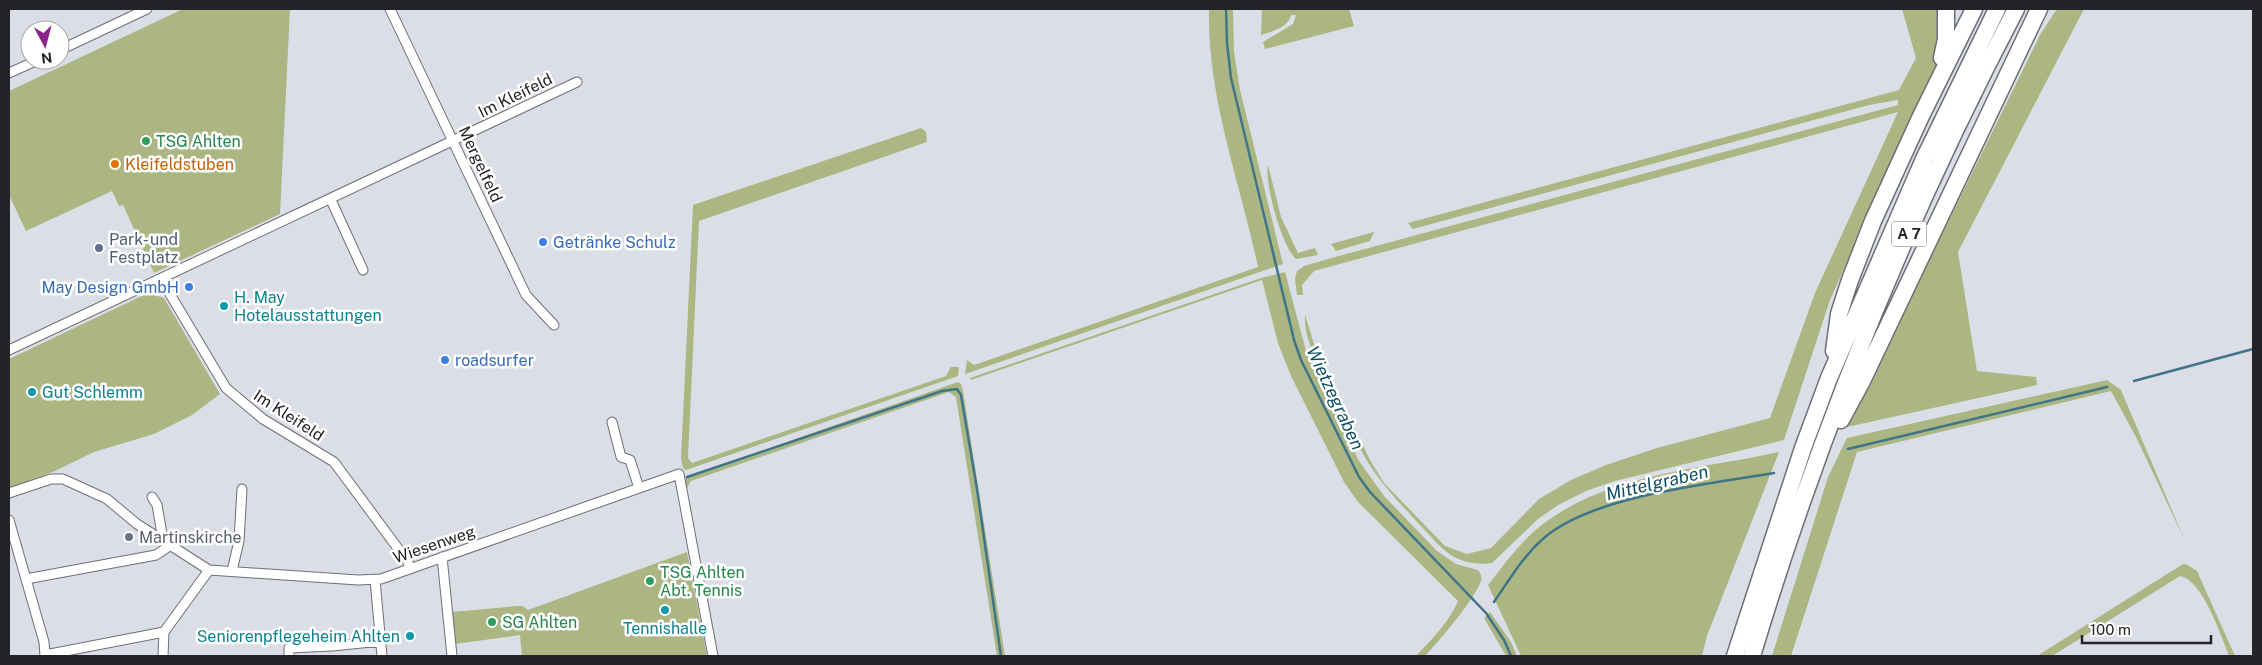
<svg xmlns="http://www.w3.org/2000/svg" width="2262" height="665" font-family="'Public Sans',sans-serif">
<rect width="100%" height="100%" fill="#dcdee7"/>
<path fill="#acb683" d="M183,9H290L280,214L154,273L123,205L119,206L112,191L26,231L9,195V91Z
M1209,9H1233L1234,52L1240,90L1283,264L965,374L967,360L974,365L1258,267C1240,182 1207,97 1209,9Z
M1262,9H1349L1354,26L1265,49L1263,42L1293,24L1296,15H1291C1289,27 1271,32 1261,35Z
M1902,9H1941L1938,61L1830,300L1784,440L1615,481L1586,491L1560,504L1538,519L1492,563C1478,565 1464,563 1451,555C1439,547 1429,534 1418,523C1389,491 1360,463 1350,419L1370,460L1384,483L1445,546L1467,554L1491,548L1539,499L1571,480L1606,465L1657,448L1770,418L1815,293L1898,112L1314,271L1302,285L1303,295H1297L1295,279L1297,271L1304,266L1335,257L1898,105V100L1869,105L1413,229L1408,223L1899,90L1916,58Z
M2057,9H2084L1958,252L1977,371L2036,377L2037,385L1847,427L2041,33Z
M921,128L926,132L927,142L699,221L688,458L692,463L946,376L951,367H959L958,376L686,470L683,468L681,458L693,205Z
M1268,165L1281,217L1298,253L1315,248L1318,255L1296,259C1282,247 1264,182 1268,165Z
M1374,232L1370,241L1336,251L1331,244Z
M1285,272L1306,351L1359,461L1384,496L1437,551L1456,564L1478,570C1481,574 1482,577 1481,581C1475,599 1439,641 1425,656H1416C1432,639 1449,622 1458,601L1358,502L1344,482L1291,376L1278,343L1262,280L971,380L970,378L1261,278Z
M148,293L164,298L220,394L192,415L154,434L94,452L55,471L12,487L9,486V359Z
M1305,315L1315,347L1336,391C1322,369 1303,342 1305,315Z
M2107,380L2121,390L2185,541L2137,439L2111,391L1857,452L1791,656H1772L1828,477L1847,438Z
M958,382L961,384L963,391L1005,656H997L956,397L949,392L691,481L686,490L718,656H716L685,483L686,477Z
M1779,452L1707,636L1702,656H1521L1488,585C1506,562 1523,538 1547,521C1614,473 1702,469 1779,452Z
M687,552L707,656H522L520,635L455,644L452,612L517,606H523L528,610Z
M2183,564H2186L2197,571L2235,656H2229C2221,636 2203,580 2180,576L2052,656H2037Z
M1490,612L1511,642L1517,656H1506L1484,618Z"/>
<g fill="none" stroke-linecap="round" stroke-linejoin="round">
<path stroke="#3f7489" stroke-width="2.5" d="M1226,9L1227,43L1231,78L1294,340L1301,360L1359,477L1370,492L1486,613L1504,640L1511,656
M2134,381L2253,349
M1848,449L2107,387
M687,477L942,391L957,389L961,395L977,489L1001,656
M1494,602C1510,579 1523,556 1545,537C1596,495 1709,484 1774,473"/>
<defs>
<path id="minor" d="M390,9L526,295L554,325
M60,50L147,9
M9,73L38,60
M331,200L363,270
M161,279L226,388L263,419L334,462L408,562L410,569
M9,350L577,82
M612,422L621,457L630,460L639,488
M9,493L51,479H63L107,499L137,524L209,570L358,580L381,579L679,474L713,656
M152,497L157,505L163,540
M9,520L44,642L45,656
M442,557L452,656
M232,571L239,541L242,489
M26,579L156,555L171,545
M375,580L382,656
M45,655L164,632
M163,656L164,632L209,570
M289,656V648L332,646L381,641"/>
<path id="motorway" d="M1942,58L1946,39V9
M1834,351L1839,314L1850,280L1873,221L1921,116L1974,9
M1841,420L1861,383L2039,9
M1735,656L1803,448L1829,378L1924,159L1997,9
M1752,656C1819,433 1908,215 2016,9"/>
</defs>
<use href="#minor" stroke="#6d6f77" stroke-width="11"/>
<use href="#motorway" stroke="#6d6f77" stroke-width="19"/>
<use href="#minor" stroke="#fff" stroke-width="9"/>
<use href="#motorway" stroke="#fff" stroke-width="16"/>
</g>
<g fill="#2e9e5b" stroke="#fff" stroke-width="2">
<circle cx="146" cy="141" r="5"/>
<circle cx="650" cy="581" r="5"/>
<circle cx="492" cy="622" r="5"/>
</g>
<circle fill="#e8710a" stroke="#fff" stroke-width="2" cx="115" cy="164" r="5"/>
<g fill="#3f7fe0" stroke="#fff" stroke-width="2">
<circle cx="543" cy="242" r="5"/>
<circle cx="189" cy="287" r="5"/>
<circle cx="445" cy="360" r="5"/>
</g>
<circle fill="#5c6f8a" stroke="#fff" stroke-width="2" cx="99" cy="248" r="5"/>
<g fill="#0f9aa8" stroke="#fff" stroke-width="2">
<circle cx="224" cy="306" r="5"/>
<circle cx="32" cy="392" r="5"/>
<circle cx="665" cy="610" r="5"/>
<circle cx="410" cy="636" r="5"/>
</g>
<circle fill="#6b7280" stroke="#fff" stroke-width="2" cx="129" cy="537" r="5"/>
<g text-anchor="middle" stroke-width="5" stroke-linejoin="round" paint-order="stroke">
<rect fill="#fff" stroke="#666668" stroke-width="1" x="1891.5" y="221.5" width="35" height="25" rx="4"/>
<g font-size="15" font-weight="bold" fill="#242428">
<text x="1909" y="239">A 7</text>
</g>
<g font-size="16" fill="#242428" stroke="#fff">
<text transform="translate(515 95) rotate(-26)" y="6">Im Kleifeld</text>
<text transform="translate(481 164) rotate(65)" y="6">Mergelfeld</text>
<text transform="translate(289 415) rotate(33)" y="6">Im Kleifeld</text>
<text transform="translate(434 544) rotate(-19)" y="6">Wiesenweg</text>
</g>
<g font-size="16" fill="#27864d" stroke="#fff" text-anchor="start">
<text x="156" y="147">TSG Ahlten</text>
<text x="660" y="578">TSG Ahlten<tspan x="660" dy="18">Abt. Tennis</tspan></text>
<text x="502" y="628">SG Ahlten</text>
</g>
<g font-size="16" fill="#c56008" stroke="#fff" text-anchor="start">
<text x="125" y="170">Kleifeldstuben</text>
</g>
<g font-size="16" fill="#4e5e75" stroke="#fff" text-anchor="start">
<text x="109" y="245">Park- und<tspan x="109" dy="18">Festplatz</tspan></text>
</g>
<g font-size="16" fill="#366cbe" stroke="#fff" text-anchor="start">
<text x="553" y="248">Getränke Schulz</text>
<text x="179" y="293" text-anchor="end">May Design GmbH</text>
<text x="455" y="366">roadsurfer</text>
</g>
<g font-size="16" fill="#0d838f" stroke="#fff" text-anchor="start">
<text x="234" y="303">H. May<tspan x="234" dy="18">Hotelausstattungen</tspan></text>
<text x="42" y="398">Gut Schlemm</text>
<text x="665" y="634" text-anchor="middle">Tennishalle</text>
<text x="400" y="642" text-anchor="end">Seniorenpflegeheim Ahlten</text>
</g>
<g font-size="16" fill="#5b616d" stroke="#fff" text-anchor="start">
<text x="139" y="543">Martinskirche</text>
</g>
<g font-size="18" font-style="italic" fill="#0e4e63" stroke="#fff">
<text transform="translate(1335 398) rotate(65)" y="6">Wietzegraben</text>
<text transform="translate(1657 483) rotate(-13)" y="6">Mittelgraben</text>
</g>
</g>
<rect width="2262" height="665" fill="none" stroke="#242428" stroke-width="20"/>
<g transform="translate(45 45) rotate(173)"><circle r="24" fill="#ffffff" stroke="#a7a7a9"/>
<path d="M0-4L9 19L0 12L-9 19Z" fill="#8c258b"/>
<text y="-8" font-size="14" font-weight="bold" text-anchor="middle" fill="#242428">N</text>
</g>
<path d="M2082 635v8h129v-8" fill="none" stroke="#242428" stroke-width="2.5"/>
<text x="2090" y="635" font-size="15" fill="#242428" stroke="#ffffff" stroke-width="4" paint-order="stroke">100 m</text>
</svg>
